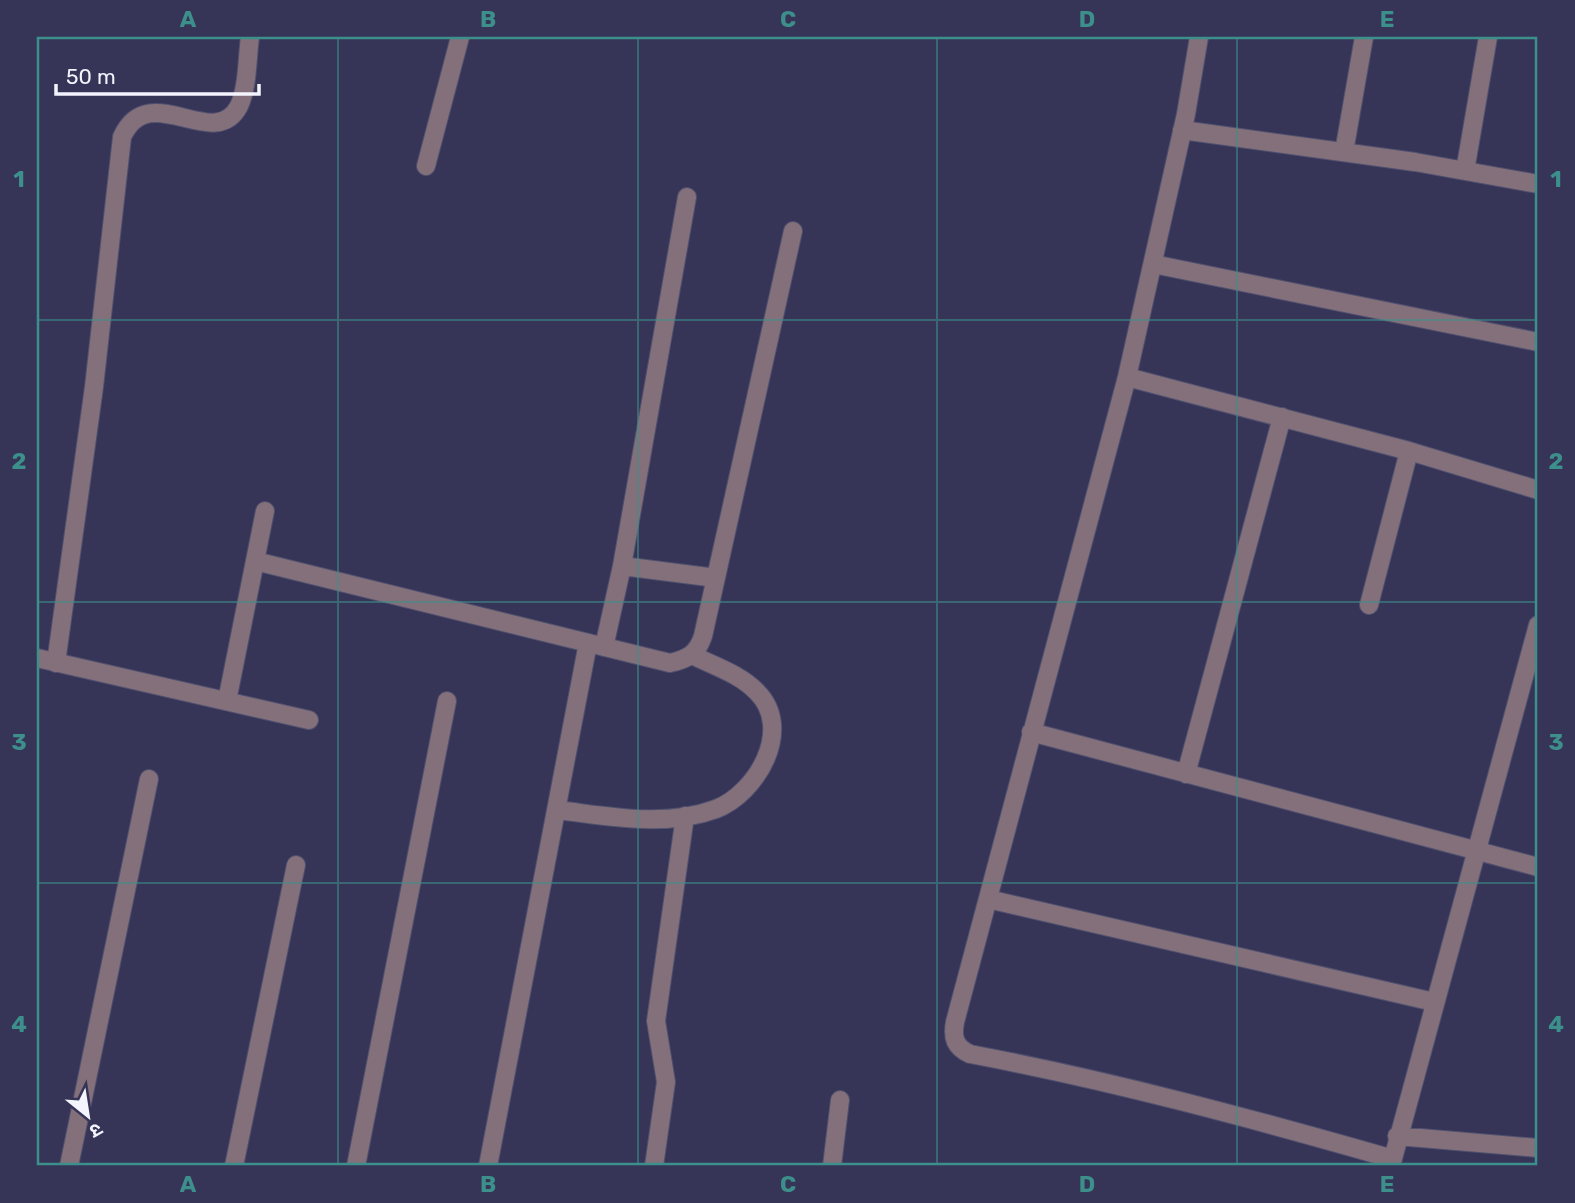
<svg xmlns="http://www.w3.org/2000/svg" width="1575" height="1203" font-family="Rubik,'Noto Sans Devanagari',sans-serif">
<rect width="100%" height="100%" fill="#363558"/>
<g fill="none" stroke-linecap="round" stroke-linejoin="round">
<defs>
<path id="street" d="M1199,37L1186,114L1127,377L955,1022C952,1038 955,1047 970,1054C1113,1081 1253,1119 1393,1159
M1182,130L1415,162L1538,184
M1344,152L1364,37
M426,166L460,37
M1465,171L1488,37
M1153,264L1538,342
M1127,377L1409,451L1538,490
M255,561L670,663C688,659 697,654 703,636L793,231
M622,566L716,578
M1369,605L1409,451
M604,647L622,566L687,197
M37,658L309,720
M56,663L94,387L122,137C149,77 214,154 239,106C248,87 247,58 250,37
M227,701L265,511
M1031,732L1538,867
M1186,774L1282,417
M557,810C609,816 664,828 716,809C757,793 794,729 757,692C740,674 714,666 692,655
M988,899L1434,1002
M1397,1136L1538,1148
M69,1166L149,779
M234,1166L296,865
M356,1166L447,701
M488,1166L588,643
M654,1166L666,1082L656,1021L685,816
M832,1166L840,1100
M1391,1166L1538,625"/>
</defs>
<use href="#street" stroke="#50506f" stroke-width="20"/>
<use href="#street" stroke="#83707a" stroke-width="18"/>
</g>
<path fill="none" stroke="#3d8f8b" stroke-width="2" stroke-opacity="0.55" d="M338,37V1166M638,37V1166M937,37V1166M1237,37V1166M37,320H1538M37,602H1538M37,883H1538"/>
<rect width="1575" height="1203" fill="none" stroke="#363558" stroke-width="77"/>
<g transform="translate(88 1116) rotate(150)" stroke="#363558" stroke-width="5" paint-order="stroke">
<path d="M0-5L12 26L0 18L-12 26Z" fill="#f3f4fd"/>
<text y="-10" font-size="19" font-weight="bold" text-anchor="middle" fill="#f3f4fd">उ</text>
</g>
<path d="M56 84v10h203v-10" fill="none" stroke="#f3f4fd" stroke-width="3.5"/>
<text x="66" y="84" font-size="21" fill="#f3f4fd" stroke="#363558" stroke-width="5" paint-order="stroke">50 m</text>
<rect x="38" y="38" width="1498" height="1126" fill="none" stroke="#3d8f8b" stroke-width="2.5"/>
<g font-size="23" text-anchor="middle" font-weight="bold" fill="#3d8f8b">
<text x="188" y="27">A</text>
<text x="488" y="27">B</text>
<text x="788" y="27">C</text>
<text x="1087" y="27">D</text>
<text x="1387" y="27">E</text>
<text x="19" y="187">1</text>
<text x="1556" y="187">1</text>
<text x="19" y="469">2</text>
<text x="1556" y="469">2</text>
<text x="19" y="750">3</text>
<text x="1556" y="750">3</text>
<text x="19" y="1032">4</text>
<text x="1556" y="1032">4</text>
<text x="188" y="1192">A</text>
<text x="488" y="1192">B</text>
<text x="788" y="1192">C</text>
<text x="1087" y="1192">D</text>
<text x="1387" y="1192">E</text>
</g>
</svg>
